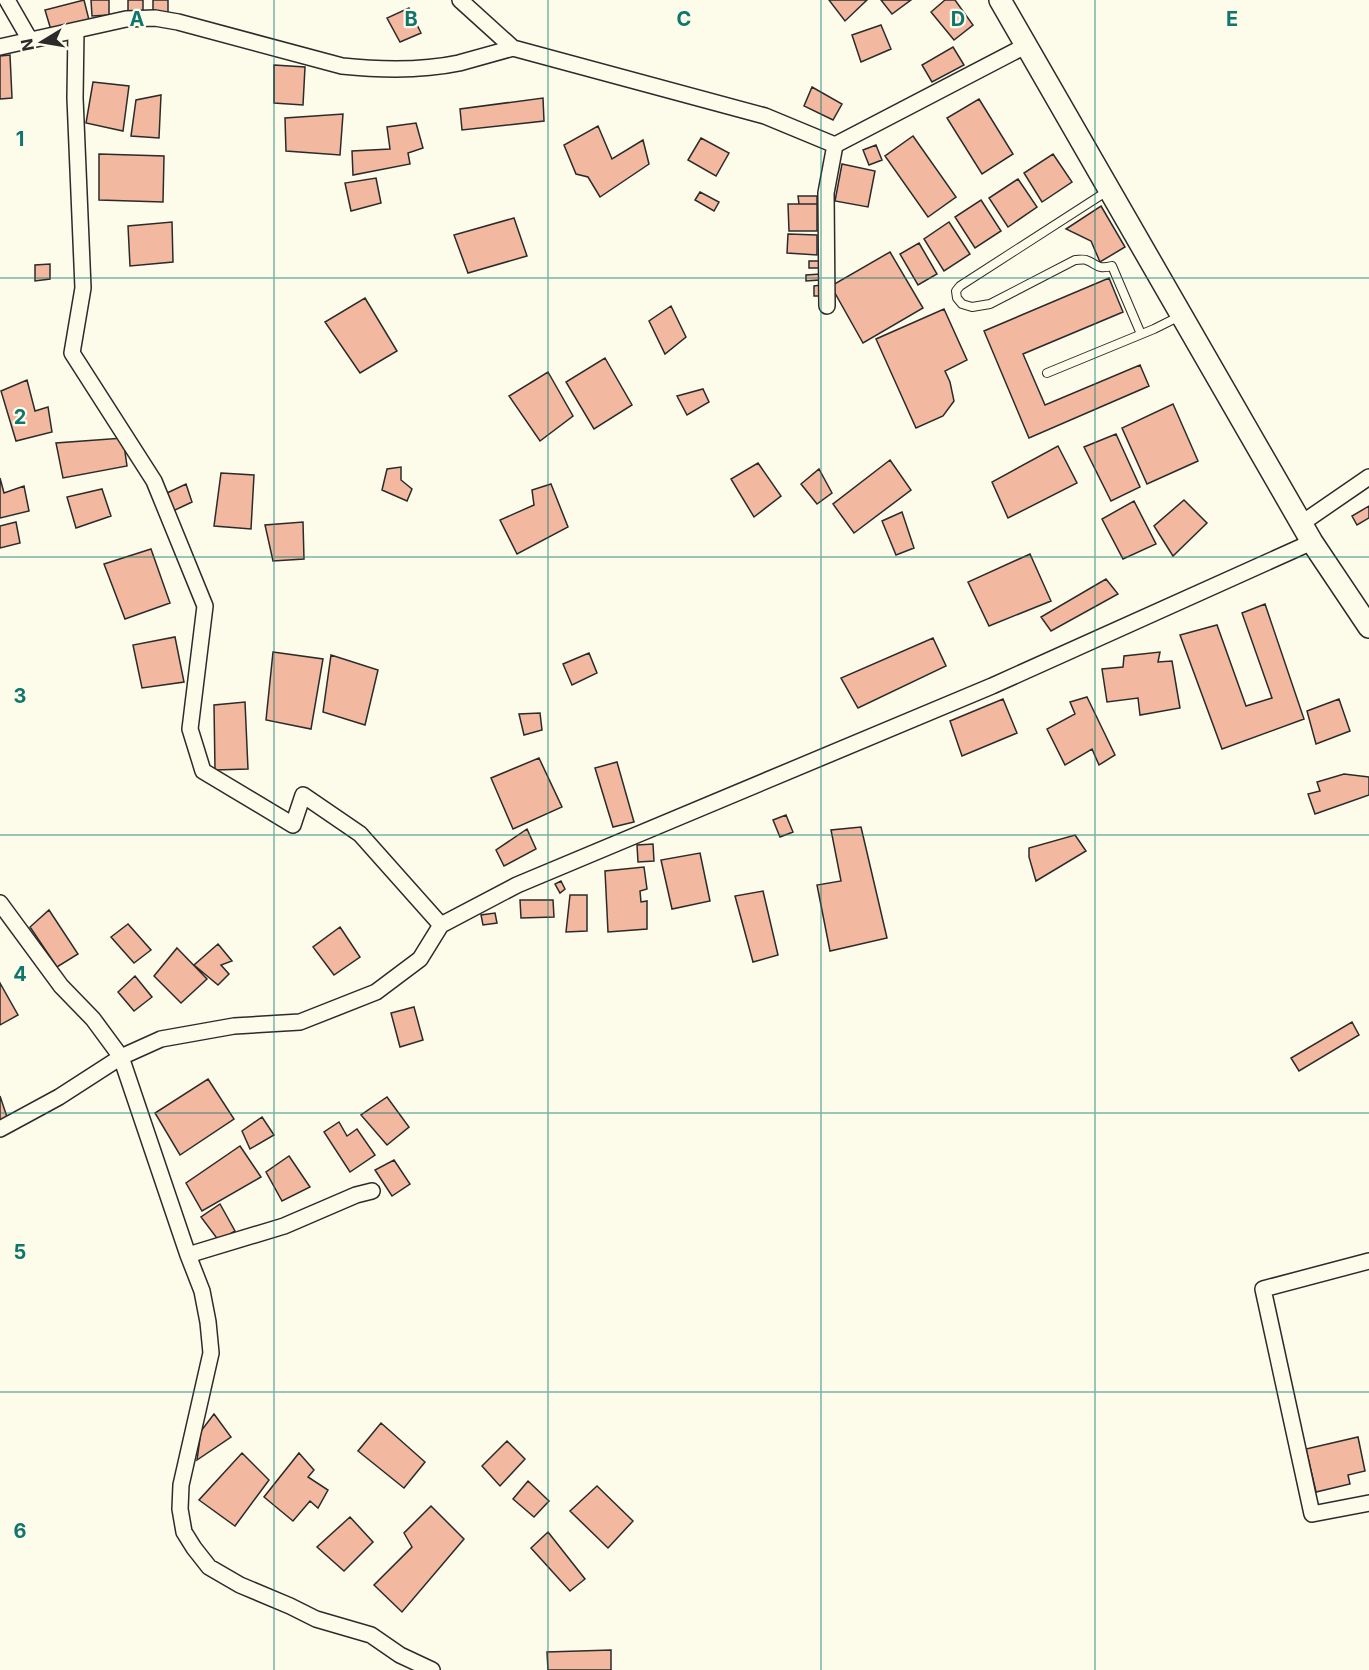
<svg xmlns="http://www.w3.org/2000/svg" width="1369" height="1670" font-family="Inter,sans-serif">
<rect width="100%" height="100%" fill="#fdfbea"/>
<path fill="#f2b8a0" stroke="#2b2b2b" stroke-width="1.5" d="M84,0L89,20L51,30L45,10Z
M91,0H109V15L92,16Z
M128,0H143V13L128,14Z
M153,0H168V16L153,13Z
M829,0H867L845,21Z
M881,0H911L892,14Z
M945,0H955L973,25L954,40L931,12Z
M409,8L421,33L400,42L387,18Z
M881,25L891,49L861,62L852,35Z
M953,47L964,65L932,82L922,65Z
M10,55L12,98L0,99V56Z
M274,65L305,67L303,105L274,103Z
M93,82L129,86L123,131L86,123Z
M812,87L842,104L833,120L804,106Z
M161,95L159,138L131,136L136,100Z
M543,98L544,121L462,130L460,109Z
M979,99L1013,154L982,174L947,118Z
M343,114L340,155L286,151L285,118Z
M416,123L423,148L408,153L410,164L353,175L352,151L390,149L387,127Z
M598,126L612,159L643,140L649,164L600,197L588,177L576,174L564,145Z
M913,136L956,197L928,217L885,156Z
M701,138L729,153L716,176L688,160Z
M876,145L882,160L869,165L863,150Z
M99,154L164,156L163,202L99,200Z
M1053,154L1072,182L1042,202L1024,173Z
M842,164L875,171L868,207L835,201Z
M376,178L381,203L351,211L345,183Z
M1018,179L1037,207L1008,227L989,198Z
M700,192L719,202L714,211L695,200Z
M798,196H817V204H799Z
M981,200L1001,231L975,248L955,217Z
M788,204H817V231H789Z
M1101,206L1125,247L1100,262L1091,241L1066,229Z
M514,218L527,256L468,273L454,235Z
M172,222L173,262L130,266L128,226Z
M949,222L970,254L944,271L924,239Z
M788,234L817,235V255L787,253Z
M919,243L937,274L918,285L900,254Z
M890,252L923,308L863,343L831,286Z
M809,261H819V268H809Z
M50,264V279L35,281V265Z
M820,274V280L806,281V275Z
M1109,278L1123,312L1023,354L1045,405L1140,365L1149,386L1029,438L984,331Z
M821,285V296H814V286Z
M365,298L397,351L360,373L325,322Z
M671,306L686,337L665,354L649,321Z
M944,309L967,360L945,371L950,382L954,401L943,416L916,428L876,339Z
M605,358L632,405L594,429L566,382Z
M548,372L573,416L540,441L509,396Z
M27,380L35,411L48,407L52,432L16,441L1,391Z
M703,389L709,402L687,415L677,396Z
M1173,404L1198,461L1147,484L1122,428Z
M1116,434L1140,487L1111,501L1084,447Z
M123,438L127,466L63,478L56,443Z
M1058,446L1077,483L1008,518L992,482Z
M890,460L911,490L854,533L833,504Z
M758,463L781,496L754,517L731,479Z
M401,467V480L412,489L407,501L382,490L387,469Z
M819,469L832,493L817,504L801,484Z
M221,473L254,475L251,529L214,526Z
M0,478L4,493L24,486L29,511L0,518Z
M186,484L192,502L173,511L167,493Z
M551,484L568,527L517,554L500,520L534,505L532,490Z
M102,489L111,516L76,528L67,497Z
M1184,500L1207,523L1173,556L1154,526Z
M1134,501L1156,544L1123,559L1102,519Z
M1369,506V518L1357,525L1352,516Z
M902,512L914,548L896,555L882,521Z
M16,522L20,543L0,548V526Z
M303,522L304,559L273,561L265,525Z
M151,549L170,603L125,619L104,564Z
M1030,554L1051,601L989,626L968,582Z
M1106,579L1118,594L1051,631L1041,617Z
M1265,604L1304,719L1222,749L1180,635L1217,625L1246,706L1272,698L1242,613Z
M175,637L184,682L142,688L133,645Z
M933,638L946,666L858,708L841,678Z
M273,652L323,659L311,729L266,720Z
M1160,652L1158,662L1172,661L1180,708L1140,715L1138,698L1107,702L1102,669L1123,667L1124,656Z
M589,653L597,673L572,685L563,664Z
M331,655L378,670L365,725L323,712Z
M1087,697L1115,755L1099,765L1092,749L1065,765L1047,729L1075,714L1070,702Z
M1003,699L1017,733L962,756L950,721Z
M1339,699L1350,731L1316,744L1307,711Z
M245,702L248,769L215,770L214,705Z
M540,713L542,730L524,735L519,714Z
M539,758L562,807L513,829L491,778Z
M617,762L634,822L613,827L595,768Z
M1344,774L1369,777V795L1315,814L1308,794L1320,791L1317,782Z
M786,815L793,832L780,837L773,820Z
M861,827L887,938L830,951L817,885L841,881L831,830Z
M527,829L536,849L504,866L496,850Z
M1075,835L1086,851L1036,881L1029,857V848Z
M653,844L654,861L638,862L637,845Z
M700,853L710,901L672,909L661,860Z
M644,867L647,889L640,891L641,902L647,901V929L608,932L605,871Z
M561,881L565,889L560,893L555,884Z
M763,891L778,955L753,962L735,896Z
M570,895H587V931L566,932Z
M520,900H553L554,917L521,918Z
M49,910L78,954L57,967L30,927Z
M495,913L497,923L483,925L481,915Z
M128,924L151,950L134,963L111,937Z
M340,927L360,957L334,975L313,947Z
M218,944L232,961L221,965L229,974L218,985L194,965Z
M177,948L207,979L181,1003L154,976Z
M135,976L152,997L134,1011L118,992Z
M0,983L18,1015L0,1025Z
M414,1007L423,1040L400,1047L391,1013Z
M1352,1022L1359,1035L1299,1071L1291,1058Z
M208,1079L234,1119L180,1155L155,1113Z
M0,1096L8,1120L0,1123Z
M387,1097L409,1127L387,1145L361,1115Z
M262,1117L274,1135L250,1149L242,1131Z
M339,1122L347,1136L357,1129L375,1155L350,1172L324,1132Z
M240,1146L261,1177L202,1211L186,1183Z
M289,1156L310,1187L282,1201L266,1172Z
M394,1160L410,1184L392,1196L375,1170Z
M220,1204L235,1231L219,1241L201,1217Z
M214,1414L231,1437L197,1460L201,1431Z
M381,1423L425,1462L404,1488L358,1451Z
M1358,1437L1365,1471L1348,1475L1350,1484L1316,1492L1306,1449Z
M507,1441L525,1459L500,1486L482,1466Z
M242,1453L269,1480L235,1526L199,1500Z
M299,1453L314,1470L308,1477L328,1490L318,1508L310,1501L293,1521L264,1497Z
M528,1481L549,1501L534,1517L513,1499Z
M597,1486L633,1521L608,1548L570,1511Z
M431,1506L464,1539L402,1612L374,1585L412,1547L404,1533Z
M350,1517L373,1542L344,1571L317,1547Z
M548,1532L585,1579L570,1591L531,1548Z
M611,1650V1670H548L547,1652Z"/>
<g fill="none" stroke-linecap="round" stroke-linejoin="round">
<defs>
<path id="lane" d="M1109,190L960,286L956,291L957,298L962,304L972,307L990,304L1075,260C1078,260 1084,259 1086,260C1098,264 1096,270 1112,266L1141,334
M1047,373L1154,329L1180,316"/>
<path id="street" d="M7,0L30,40
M460,0L513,48L765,116L835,145L1027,45
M76,30L75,98L83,288L72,353L154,481L205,606L190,729L203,771L293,825L303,795L360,834L441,925
M0,47L126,19L155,18L178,22L342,66C381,70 421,71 459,63C477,58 495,53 513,48
M827,306L826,193L835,145
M1302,523L1369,477
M0,903L61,986L93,1019L121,1057L161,1039L234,1026L300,1022L376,992L420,959L441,925L517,885L992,686L1312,542
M0,1129L59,1097L121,1057L188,1255L202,1291L208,1322L211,1353L181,1485L180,1509L184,1532L194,1548L209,1567L240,1585L290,1606L316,1619L371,1635L400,1655L432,1670
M188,1255L284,1226L356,1195L372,1191
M1369,1261L1263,1289L1312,1514L1369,1503"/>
<path id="secondary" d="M1000,0L1312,542L1369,627"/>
</defs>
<use href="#lane" stroke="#2b2b2b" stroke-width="10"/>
<use href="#street" stroke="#2b2b2b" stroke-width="18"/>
<use href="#secondary" stroke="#2b2b2b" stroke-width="24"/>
<use href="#lane" stroke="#fdfbea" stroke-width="8"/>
<use href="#street" stroke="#fdfbea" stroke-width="15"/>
<use href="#secondary" stroke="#fdfbea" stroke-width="21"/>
</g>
<path fill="none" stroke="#0f766e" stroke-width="1.5" stroke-opacity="0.55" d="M274,0V1670M548,0V1670M821,0V1670M1095,0V1670M0,278H1369M0,557H1369M0,835H1369M0,1113H1369M0,1392H1369"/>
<g font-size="20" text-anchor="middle" font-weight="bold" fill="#0f766e" stroke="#fdfbea" stroke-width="4.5" stroke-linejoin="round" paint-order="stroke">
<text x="137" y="26">A</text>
<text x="411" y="26">B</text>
<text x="684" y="26">C</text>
<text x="958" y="26">D</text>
<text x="1232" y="26">E</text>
<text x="20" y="146">1</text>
<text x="20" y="424">2</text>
<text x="20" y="703">3</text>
<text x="20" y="981">4</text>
<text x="20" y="1259">5</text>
<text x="20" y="1538">6</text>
</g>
<g transform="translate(42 42) rotate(259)" stroke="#fdfbea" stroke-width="4.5" paint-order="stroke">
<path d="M0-4.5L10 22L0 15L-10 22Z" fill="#2b2b2b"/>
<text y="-9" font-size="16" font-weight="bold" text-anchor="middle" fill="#2b2b2b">N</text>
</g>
</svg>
